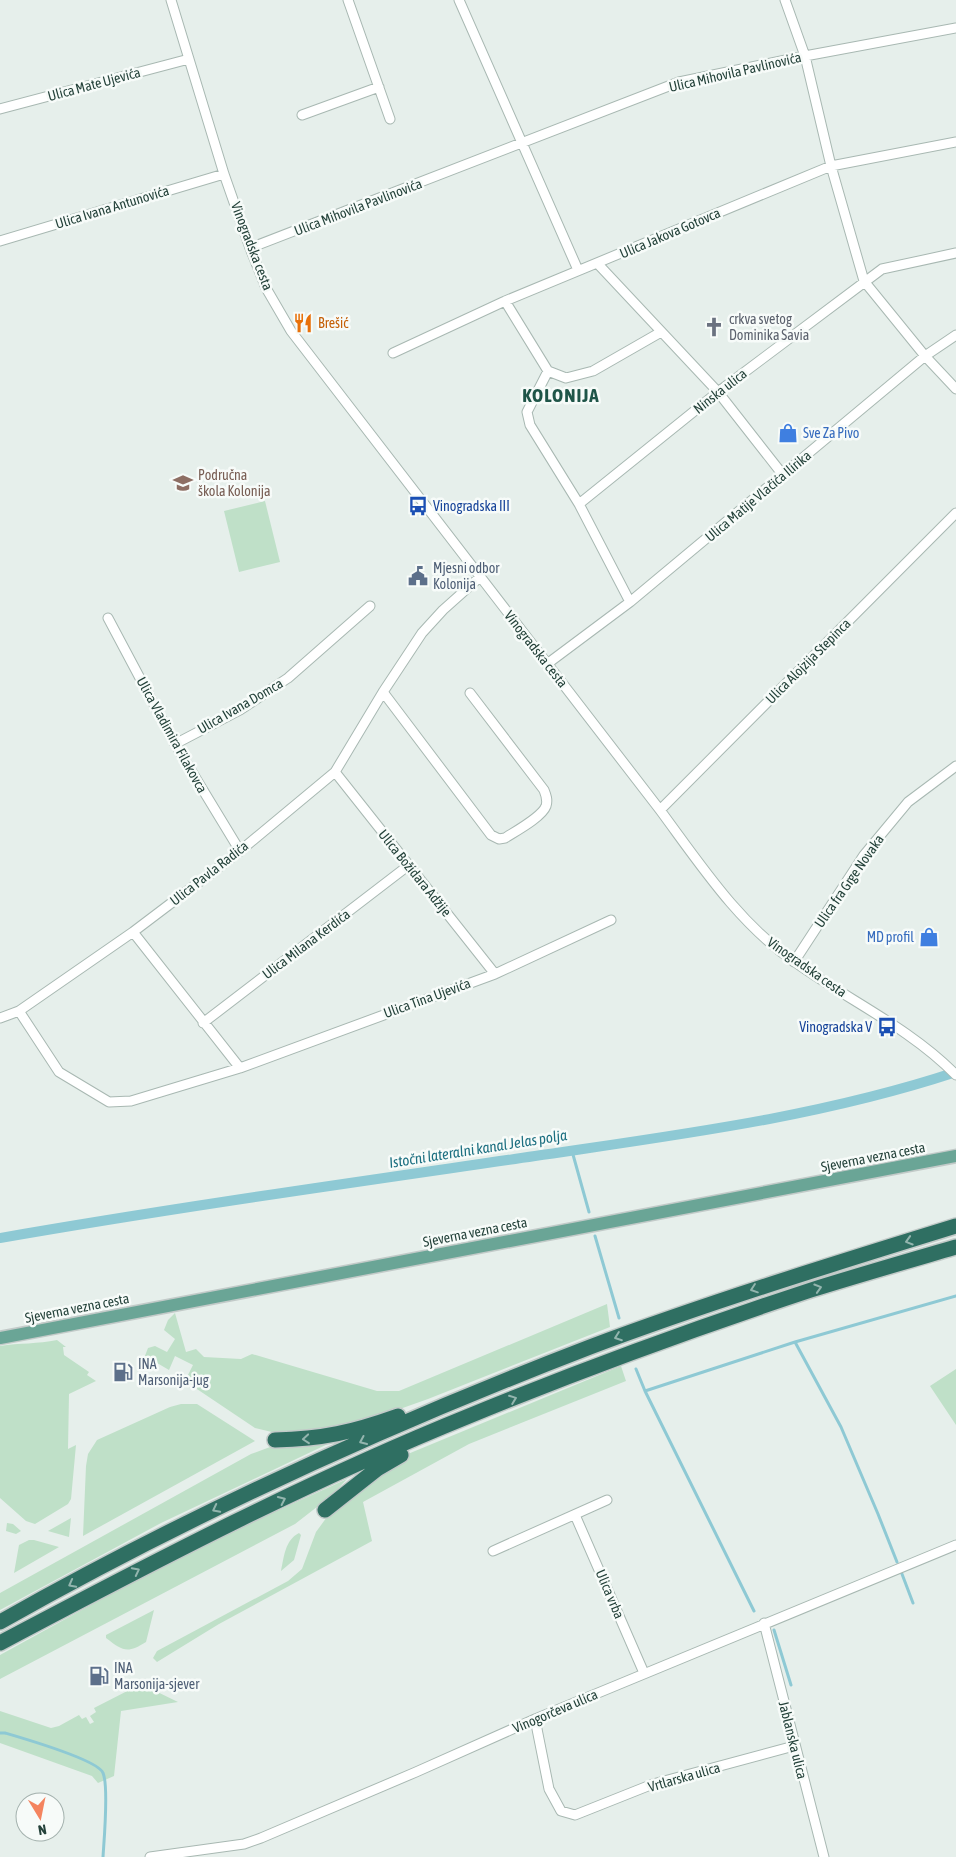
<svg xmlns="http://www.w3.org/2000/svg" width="956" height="1857" font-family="'Asap Condensed',sans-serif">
<rect width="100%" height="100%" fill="#e6efeb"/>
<path fill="#bfe0c8" d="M265,501L280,562L239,572L224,511Z
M607,1304L610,1327L428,1399L366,1421L330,1430L276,1433L255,1428L185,1381L193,1365L175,1356L169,1370L152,1360L150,1364L143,1361L148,1348L155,1346L167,1352L175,1339L164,1330L168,1320L175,1313L186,1352L196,1349L204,1357L241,1359L252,1354L377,1391H399Z
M57,1340L66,1347H63L64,1355L89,1372L87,1375L96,1381L69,1394L68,1449L76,1445L71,1499L68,1504L35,1524L26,1521L0,1498V1346C19,1343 38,1344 57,1340Z
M621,1366L626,1381L469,1444L363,1502L372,1541L219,1624L157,1662L153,1658L157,1651L288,1581L302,1569L316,1532L332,1510L403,1456Z
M956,1369V1425L930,1386Z
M181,1404H197L255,1441L83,1536L86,1466L88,1454L97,1440L170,1407Z
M332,1442L161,1523L0,1610V1593L251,1454L270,1447Z
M347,1479L331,1496L295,1524L0,1679V1655L129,1584L250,1523Z
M71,1518L69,1537L48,1531Z
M7,1523L13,1524L21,1531L16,1534L6,1531Z
M299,1533L301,1535L294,1560L281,1571C284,1557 285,1540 299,1533Z
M29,1540H34L59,1547L14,1573L19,1545Z
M154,1610L146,1642C127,1654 123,1651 106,1638V1635Z
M141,1684L178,1702L121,1711L114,1776L98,1783L92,1776L0,1743V1711L51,1728L59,1726L79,1715L82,1719L86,1717L90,1724L94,1722L90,1716L96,1712L94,1708Z"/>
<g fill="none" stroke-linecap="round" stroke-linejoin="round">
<path stroke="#8ec9d4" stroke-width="3" d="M572,1151L589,1212
M595,1236L619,1318
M795,1342L841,1427L878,1514L897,1562
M636,1369L645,1391L754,1611
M645,1391L795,1342L956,1296
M902,1574L913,1603
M774,1630L791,1685
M0,1733H5C22,1738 98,1760 103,1773C109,1786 104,1840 103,1857"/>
<path stroke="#8ec9d4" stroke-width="10" d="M0,1238C178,1207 357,1182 535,1156C677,1135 820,1117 956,1072"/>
<defs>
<path id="minor" d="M171,0L224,174L250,248L266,288L291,331L660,810C700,864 739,924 795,962C848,1000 910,1028 956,1075
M348,0L390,119
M459,0L578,270
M785,0L805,56L831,166L864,281L925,356L956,389
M0,109L189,59
M302,115L379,87
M0,241L224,174
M250,248L679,82L805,56L956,28
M597,263L718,392L783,475
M505,301L548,371L566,378L593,371L661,332
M393,353L505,301L831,166L956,142
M548,371L527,412L530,425L579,504L630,602
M579,504L718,392L882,269L956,253
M108,618L175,744L240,851
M547,664L630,602L925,356L956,335
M383,692L491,835L499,839L505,838C516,831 542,817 546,806C548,800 546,795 544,790L470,693
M175,744L240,710L288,678L370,606
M335,772L495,974
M660,810L956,513
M133,932L240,1068
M794,962L864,855L908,802L956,766
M19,1011L59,1072L109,1102L131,1101L240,1068L495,974L611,920
M0,1018L19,1011L133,932L240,851L335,772L383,692L422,633L443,610L480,577
M203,1023L409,865
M575,1515L644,1673
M493,1551L607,1500
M764,1623L824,1857
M535,1719L549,1789L561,1811L575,1815L653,1784L794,1746
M150,1857L244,1844L261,1838L416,1772L535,1719L956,1545"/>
<path id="primary" d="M0,1338L956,1156"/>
<path id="motorway" d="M275,1440C323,1439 353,1432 398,1416
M325,1510L377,1469L401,1455
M0,1622C189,1515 387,1425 590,1347C710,1302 833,1264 956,1226
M0,1643C153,1562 308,1481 469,1416C581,1370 696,1328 811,1290C859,1275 908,1261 956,1247"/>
</defs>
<use href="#minor" stroke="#a8b8b2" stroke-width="11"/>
<use href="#primary" stroke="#c2cac8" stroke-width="15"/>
<use href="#motorway" stroke="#c2cac8" stroke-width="18"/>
<use href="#minor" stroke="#fff" stroke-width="9"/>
<use href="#primary" stroke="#6aa596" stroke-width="12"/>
<use href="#motorway" stroke="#2f6f62" stroke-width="15"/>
</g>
<defs><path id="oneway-chevron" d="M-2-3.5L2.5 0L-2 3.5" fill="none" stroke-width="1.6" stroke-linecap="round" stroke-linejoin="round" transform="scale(1.25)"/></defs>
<g stroke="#93b5ae">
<use href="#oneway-chevron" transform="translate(909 1241) rotate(163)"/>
<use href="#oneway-chevron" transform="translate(818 1288) rotate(-17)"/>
<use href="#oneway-chevron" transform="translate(754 1289) rotate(161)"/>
<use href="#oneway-chevron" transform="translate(618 1337) rotate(160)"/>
<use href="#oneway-chevron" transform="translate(513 1399) rotate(-21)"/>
<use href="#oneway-chevron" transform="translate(306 1439) rotate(175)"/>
<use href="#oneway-chevron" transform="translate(363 1441) rotate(156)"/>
<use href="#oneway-chevron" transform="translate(282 1500) rotate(-25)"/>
<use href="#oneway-chevron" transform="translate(216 1509) rotate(153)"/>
<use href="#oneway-chevron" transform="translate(136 1571) rotate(-27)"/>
<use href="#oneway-chevron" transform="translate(72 1584) rotate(152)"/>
</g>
<defs>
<symbol id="restaurant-bare" viewBox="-9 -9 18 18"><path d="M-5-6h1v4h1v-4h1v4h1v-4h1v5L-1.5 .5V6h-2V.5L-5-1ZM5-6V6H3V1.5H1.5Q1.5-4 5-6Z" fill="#e8710a" stroke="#f7fbf9" stroke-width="2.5" paint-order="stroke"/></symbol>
<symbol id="church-bare" viewBox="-9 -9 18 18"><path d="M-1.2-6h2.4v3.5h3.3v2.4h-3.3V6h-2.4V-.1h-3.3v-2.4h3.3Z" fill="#6b7280" stroke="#f7fbf9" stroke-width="2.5" paint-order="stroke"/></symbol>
<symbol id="shop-bare" viewBox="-9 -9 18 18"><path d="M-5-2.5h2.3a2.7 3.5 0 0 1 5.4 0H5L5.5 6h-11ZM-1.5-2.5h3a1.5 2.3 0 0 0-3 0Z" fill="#3f7fe0" stroke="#f7fbf9" stroke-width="2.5" paint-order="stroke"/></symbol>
<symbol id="school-bare" viewBox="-9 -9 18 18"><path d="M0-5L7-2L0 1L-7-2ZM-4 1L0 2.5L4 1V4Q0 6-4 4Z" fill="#8d6e63" stroke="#f7fbf9" stroke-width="2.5" paint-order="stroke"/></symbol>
<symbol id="bus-bare" viewBox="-9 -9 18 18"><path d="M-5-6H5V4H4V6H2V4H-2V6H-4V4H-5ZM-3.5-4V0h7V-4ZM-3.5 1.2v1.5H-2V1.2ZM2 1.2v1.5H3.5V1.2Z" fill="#1a4fb4" stroke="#f7fbf9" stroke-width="2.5" paint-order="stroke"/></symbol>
<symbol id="civic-bare" viewBox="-9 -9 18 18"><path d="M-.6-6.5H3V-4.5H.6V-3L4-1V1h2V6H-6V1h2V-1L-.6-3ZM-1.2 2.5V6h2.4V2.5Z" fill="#5c6f8a" stroke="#f7fbf9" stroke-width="2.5" paint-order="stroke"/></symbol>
<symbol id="fuel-bare" viewBox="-9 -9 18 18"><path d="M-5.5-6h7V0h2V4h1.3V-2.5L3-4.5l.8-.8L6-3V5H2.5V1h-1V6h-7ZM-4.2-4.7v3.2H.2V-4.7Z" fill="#5c6f8a" stroke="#f7fbf9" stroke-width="2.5" paint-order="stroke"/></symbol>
</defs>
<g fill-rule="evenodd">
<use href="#restaurant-bare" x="289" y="309" width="28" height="28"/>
<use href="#church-bare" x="700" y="313" width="28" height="28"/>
<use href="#shop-bare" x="774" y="419" width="28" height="28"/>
<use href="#school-bare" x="169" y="469" width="28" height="28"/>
<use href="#bus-bare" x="404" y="492" width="28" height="28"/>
<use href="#civic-bare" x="404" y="562" width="28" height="28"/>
<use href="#shop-bare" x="915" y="923" width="28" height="28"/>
<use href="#bus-bare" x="873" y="1013" width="28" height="28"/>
<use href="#fuel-bare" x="109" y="1358" width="28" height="28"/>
<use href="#fuel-bare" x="85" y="1662" width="28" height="28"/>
</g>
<g text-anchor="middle" stroke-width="5" stroke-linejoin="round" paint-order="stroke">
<g font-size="14" fill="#24423a" stroke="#f7fbf9">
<text transform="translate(735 72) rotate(-13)" y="5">Ulica Mihovila Pavlinovića</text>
<text transform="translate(94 84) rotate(-15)" y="5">Ulica Mate Ujevića</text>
<text transform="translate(112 207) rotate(-17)" y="5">Ulica Ivana Antunovića</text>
<text transform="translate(358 207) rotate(-21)" y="5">Ulica Mihovila Pavlinovića</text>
<text transform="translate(670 233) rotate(-23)" y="5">Ulica Jakova Gotovca</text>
<text transform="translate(252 246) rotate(69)" y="5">Vinogradska cesta</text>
<text transform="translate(720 391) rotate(-38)" y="5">Ninska ulica</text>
<text transform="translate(758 496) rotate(-40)" y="5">Ulica Matije Vlačića Ilirika</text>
<text transform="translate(536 649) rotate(52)" y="5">Vinogradska cesta</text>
<text transform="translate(808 661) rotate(-45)" y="5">Ulica Alojzija Stepinca</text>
<text transform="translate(240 706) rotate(-30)" y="5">Ulica Ivana Domca</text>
<text transform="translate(172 735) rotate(61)" y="5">Ulica Vladimira Filakovca</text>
<text transform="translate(209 873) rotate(-38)" y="5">Ulica Pavla Radića</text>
<text transform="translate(415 873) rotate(51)" y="5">Ulica Božidara Adžije</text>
<text transform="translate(849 881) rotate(-55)" y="5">Ulica fra Grge Novaka</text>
<text transform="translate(306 944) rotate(-37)" y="5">Ulica Milana Kerdića</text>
<text transform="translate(807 967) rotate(35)" y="5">Vinogradska cesta</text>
<text transform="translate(427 998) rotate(-20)" y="5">Ulica Tina Ujevića</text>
<text transform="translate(873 1157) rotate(-11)" y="5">Sjeverna vezna cesta</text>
<text transform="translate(475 1232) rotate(-11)" y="5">Sjeverna vezna cesta</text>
<text transform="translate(77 1308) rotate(-11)" y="5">Sjeverna vezna cesta</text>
<text transform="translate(610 1594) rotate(67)" y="5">Ulica vrba</text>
<text transform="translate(555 1711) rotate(-23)" y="5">Vinogorčeva ulica</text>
<text transform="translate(793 1740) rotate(76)" y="5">Jablanska ulica</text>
<text transform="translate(684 1777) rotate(-16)" y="5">Vrtlarska ulica</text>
</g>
<g font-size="14" fill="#5b616d" stroke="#f7fbf9" text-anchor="start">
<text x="729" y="324">crkva svetog<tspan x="729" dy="16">Dominika Savia</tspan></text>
</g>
<g font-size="14" fill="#c56008" stroke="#f7fbf9" text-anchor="start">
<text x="318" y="328">Brešić</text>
</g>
<g font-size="14" fill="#366cbe" stroke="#f7fbf9" text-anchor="start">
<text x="803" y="438">Sve Za Pivo</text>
<text x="914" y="942" text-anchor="end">MD profil</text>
</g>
<g font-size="14" fill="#785e54" stroke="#f7fbf9" text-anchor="start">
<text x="198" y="480">Područna<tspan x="198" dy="16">škola Kolonija</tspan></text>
</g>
<g font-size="14" fill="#164399" stroke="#f7fbf9" text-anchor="start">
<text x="433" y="511">Vinogradska III</text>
<text x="872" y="1032" text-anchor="end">Vinogradska V</text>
</g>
<g font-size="14" fill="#4e5e75" stroke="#f7fbf9" text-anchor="start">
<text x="433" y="573">Mjesni odbor<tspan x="433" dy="16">Kolonija</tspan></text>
<text x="138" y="1369">INA<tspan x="138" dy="16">Marsonija-jug</tspan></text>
<text x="114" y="1673">INA<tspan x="114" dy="16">Marsonija-sjever</tspan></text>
</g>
<g font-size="15" font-style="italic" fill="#1c6f80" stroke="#f7fbf9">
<text transform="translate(478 1149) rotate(-9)" y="5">Istočni lateralni kanal Jelas polja</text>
</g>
<g font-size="19" font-weight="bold" letter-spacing="1" fill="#1f5548" stroke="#f7fbf9">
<text x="561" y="402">KOLONIJA</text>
</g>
</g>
<g transform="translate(40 1817) rotate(170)"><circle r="24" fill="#f7fbf9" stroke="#a3b1ad"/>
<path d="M0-4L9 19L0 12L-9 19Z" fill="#f4845f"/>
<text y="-8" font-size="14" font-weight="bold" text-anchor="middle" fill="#24423a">N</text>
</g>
</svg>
